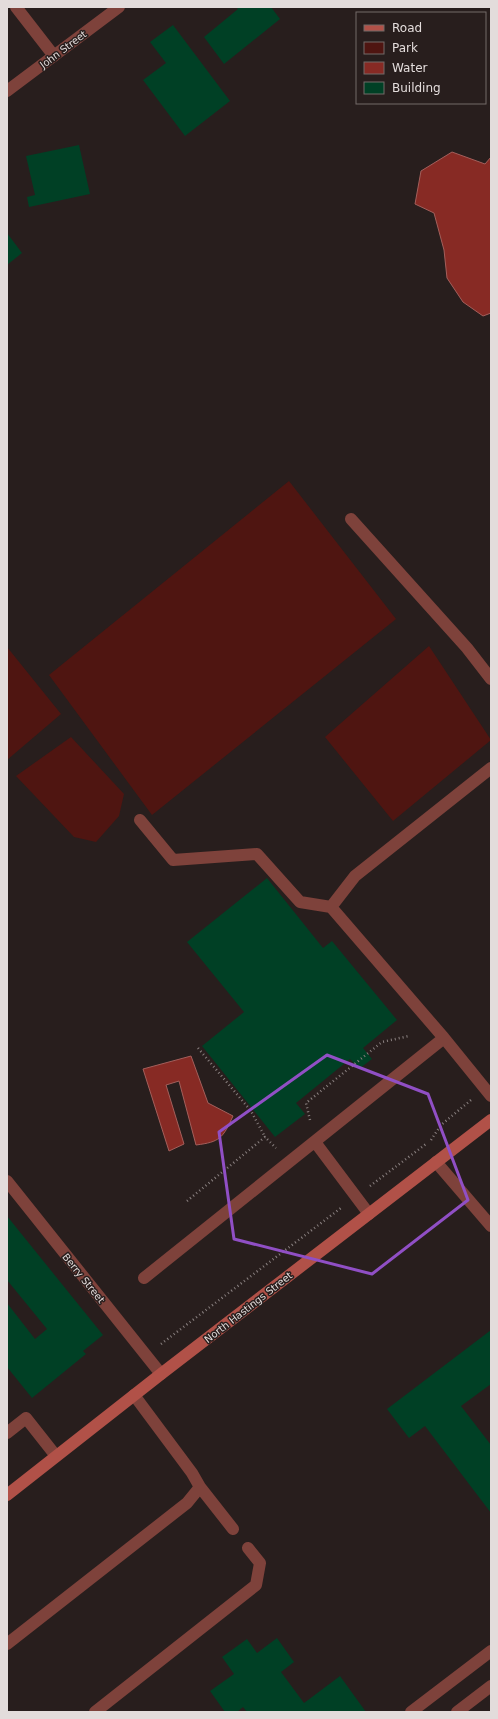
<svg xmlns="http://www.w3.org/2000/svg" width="498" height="1719" font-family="'DejaVu Sans',sans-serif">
<rect width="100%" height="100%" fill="#281e1d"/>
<path fill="#4f1511" d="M289,481L396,619L152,815L49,675Z
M429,646L491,740L393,821L325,737Z
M7,647L61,714L7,760Z
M71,737L124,794L119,816L96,842L74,837L16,776Z"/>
<path fill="#872a24" stroke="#a35f5b" d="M452,152L485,164L491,157V313L483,316L463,302L447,278L444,250L434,213L415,204L421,171Z
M191,1056L208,1103L233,1116C223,1138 220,1142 196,1145L179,1081L166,1085L184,1144L169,1151L143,1069Z"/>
<path fill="#004025" d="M236,7H271L280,19L224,64L204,37L238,9Z
M173,25L230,101L185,136L143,80L166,63L150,42Z
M79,145L90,194L29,207L27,197L35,195L26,156Z
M7,233L22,253L7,265Z
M267,878L323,948L332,941L397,1020L363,1048L372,1059L359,1069L350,1059L296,1103L305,1114L275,1137L202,1046L244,1012L187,942Z
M7,1216L103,1335L83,1351L86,1354L32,1398L7,1367V1303L35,1339L47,1329L7,1280Z
M491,1330V1384L461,1406L491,1445V1513L425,1426L409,1438L387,1409Z
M277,1638L294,1662L281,1672L304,1703L340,1676L366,1712H247L243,1707L237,1712H225L210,1691L234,1674L222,1657L247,1639L257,1653Z"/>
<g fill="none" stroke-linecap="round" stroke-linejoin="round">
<path stroke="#8a8180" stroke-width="2.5" stroke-dasharray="1 3" stroke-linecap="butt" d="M198,1048L251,1111L265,1137
M310,1120L306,1103L382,1042L409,1036
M431,1140L441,1125L471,1100
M370,1186L426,1144
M187,1201L265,1137L276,1148
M161,1344L341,1208"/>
<path stroke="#7e423b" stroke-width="12" d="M351,519L467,648L491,679
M140,820L173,860L257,854L300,902L331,907L355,876L491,768
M331,907L444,1038L491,1096
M315,1142L369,1214
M436,1162L491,1226
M144,1278L444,1038
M7,1433L26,1418L56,1456
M200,1487L233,1529
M7,1644L187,1503L200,1487L192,1473L134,1395
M95,1712L256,1585L260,1563L248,1548
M411,1712L491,1651
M457,1712L491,1686"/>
<path stroke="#7e423b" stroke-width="12" d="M16,7L54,56
M7,91L119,7
M7,1181L161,1374"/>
<path stroke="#b15148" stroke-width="12" d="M7,1495L161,1374L491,1120"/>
</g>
<path fill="none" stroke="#904fc5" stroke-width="3" stroke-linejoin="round" d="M327,1055L428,1094L468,1200L372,1274L234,1239L219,1132Z"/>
<g text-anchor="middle" stroke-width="3" stroke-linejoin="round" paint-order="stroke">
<g font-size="10" fill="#e3dcdb" stroke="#281e1d">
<text transform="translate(63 49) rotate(-37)" y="4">John Street</text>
<text transform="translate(84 1278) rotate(51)" y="4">Berry Street</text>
<text transform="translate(248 1307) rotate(-38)" y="4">North Hastings Street</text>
</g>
</g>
<rect width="498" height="1719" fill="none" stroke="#e3dcdb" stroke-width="16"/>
<rect x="356" y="12" width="130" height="92" fill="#281e1d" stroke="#736a69"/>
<rect x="364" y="25" width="20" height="6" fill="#b15148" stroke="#736a69"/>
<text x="392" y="32" font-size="12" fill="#e3dcdb">Road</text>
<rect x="364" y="42" width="20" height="12" fill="#4f1511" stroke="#736a69"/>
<text x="392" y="52" font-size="12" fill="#e3dcdb">Park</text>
<rect x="364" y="62" width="20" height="12" fill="#872a24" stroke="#736a69"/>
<text x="392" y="72" font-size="12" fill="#e3dcdb">Water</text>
<rect x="364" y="82" width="20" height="12" fill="#004025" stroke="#736a69"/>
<text x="392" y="92" font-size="12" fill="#e3dcdb">Building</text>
</svg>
